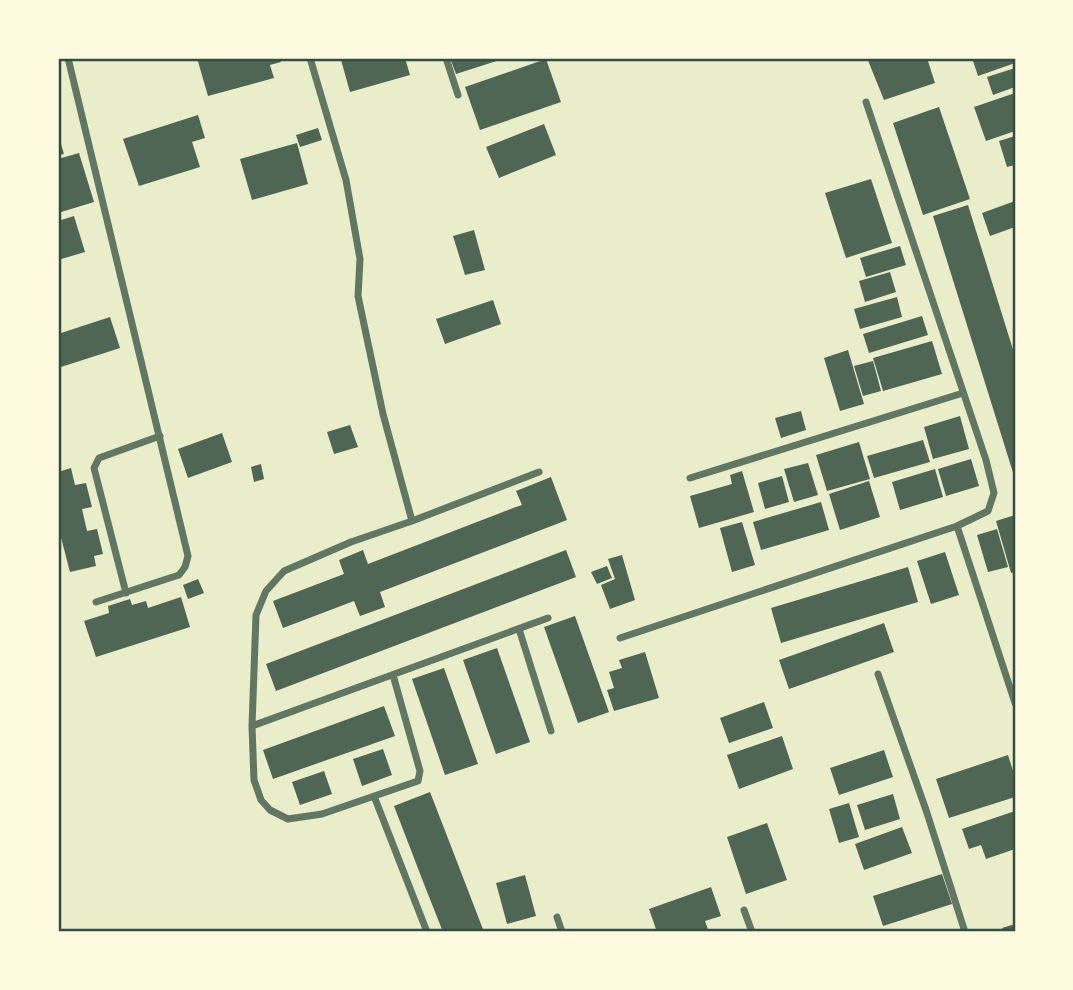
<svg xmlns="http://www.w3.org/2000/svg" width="1073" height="990" font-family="Arial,sans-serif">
<rect width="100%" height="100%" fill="#e9edc9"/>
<path fill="#4f6655" d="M197,58H280L281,62L270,65L274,78L208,96Z
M347,58H405L410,75L350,92L341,60Z
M450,58H506L456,74Z
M867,58H927L935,83L884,100Z
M972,58H1015V63L978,76Z
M546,59L561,102L480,130L465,87Z
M1015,68V87L993,95L987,77Z
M1015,93V131L986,141L974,107Z
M939,107L970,199L923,215L893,123Z
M198,115L205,138L192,142L200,167L139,186L123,139Z
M544,124L556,155L499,178L486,147Z
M318,128L322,140L300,147L296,135Z
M58,134L64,154L58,155Z
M1015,136V165L1007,167L999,141Z
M297,143L308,184L252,200L240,159Z
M79,153L94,202L58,213V159Z
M871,179L892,243L846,258L825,193Z
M1015,201V227L990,236L982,213Z
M968,205L1015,356V479L933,216Z
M74,216L85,252L58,260V221Z
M474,230L485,270L465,275L453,236Z
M900,246L906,265L866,277L860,258Z
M890,272L896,292L865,302L859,281Z
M897,297L902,317L860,329L854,309Z
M493,300L501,324L445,344L436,319Z
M922,316L928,335L869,353L863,334Z
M110,317L120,348L61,367L58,356V334Z
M932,341L942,374L883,391L873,358Z
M848,350L864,404L840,411L824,358Z
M873,361L881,391L863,396L854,366Z
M801,411L806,430L781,438L775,418Z
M960,416L969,449L933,459L924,427Z
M350,425L358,447L334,454L327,432Z
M222,433L232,462L188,478L178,449Z
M923,440L930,462L874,478L867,456Z
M859,442L870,479L827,491L816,455Z
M971,459L979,486L946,496L938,469Z
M808,463L818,495L794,502L784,469Z
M261,464L264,479L254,482L251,467Z
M71,468L75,485L86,483L92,507L82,509L87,531L97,529L103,554L94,556L96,566L70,572L58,526V472Z
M935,469L943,497L900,510L892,482Z
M742,471L754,512L699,528L690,496L732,484L730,475Z
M782,476L789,502L765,509L758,483Z
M551,477L567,520L380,592L385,607L360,616L354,601L283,628L273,601L344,574L339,560L363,550L368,564L513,508L522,505L516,491Z
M869,481L880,517L840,530L829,494Z
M821,502L829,530L761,550L753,522Z
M1015,515V572L1011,573L996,521Z
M742,522L755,565L732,572L720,528Z
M997,529L1008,567L988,572L977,535Z
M566,550L576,577L276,691L266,664Z
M945,552L959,595L931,604L917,561Z
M622,555L635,600L610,609L601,585L615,579L608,559Z
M607,566L612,578L597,584L591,572Z
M908,567L918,602L781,643L771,608Z
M198,579L204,593L188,599L183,585Z
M181,597L190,627L96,657L84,621L109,613L108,606L130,599L132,605L146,601L148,608Z
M575,616L609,712L578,723L544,627Z
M884,623L894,652L789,689L779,660Z
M497,648L530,742L496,754L463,660Z
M645,652L659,698L614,711L607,690L614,688L609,672L622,668L619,660Z
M444,668L478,764L445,775L412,679Z
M764,702L773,728L729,743L720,718Z
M384,706L395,736L273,779L263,750Z
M782,736L793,769L739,789L727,755Z
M383,749L392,775L362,786L353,759Z
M884,750L893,777L839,795L830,768Z
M1008,755L1015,777V797L949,818L936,779Z
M324,771L332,794L300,805L292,782Z
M430,792L454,854L484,932H443L424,884L394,806Z
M893,794L900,819L865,830L857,805Z
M849,803L859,837L839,843L829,809Z
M1015,811V849L986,859L981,845L969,849L962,829Z
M767,823L787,880L746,894L727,837Z
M902,827L912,853L864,870L855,844Z
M942,874L952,904L883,926L873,896Z
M525,875L536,916L507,924L496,883Z
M711,887L721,916L705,921L709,932H657L649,909Z
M1015,924V932H1003L1002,928Z"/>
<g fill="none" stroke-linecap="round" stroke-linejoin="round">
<path stroke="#617663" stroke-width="7" d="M68,58L188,556L185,567L179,575L96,602
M310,58L346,180L360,259L358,296L383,414L412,521L351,542L284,571L266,591L256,615L252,726L254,780L261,800L270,810L288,819L322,814L418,781L420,771L393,675
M446,58L458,95
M866,102L986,460L994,493L988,511L957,526
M690,478L963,393
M412,521L539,472
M126,593L94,468L99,458L160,436
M519,629L551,731
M620,638L957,526L1015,703
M878,674L926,810L965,932
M252,726L548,618
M374,796L427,932
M744,910L752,932
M557,917L562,932"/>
</g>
<rect width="1073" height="990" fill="none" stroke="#fefae0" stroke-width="119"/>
<rect x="60" y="60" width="954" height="870" fill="none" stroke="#344e41" stroke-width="2.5"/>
</svg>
